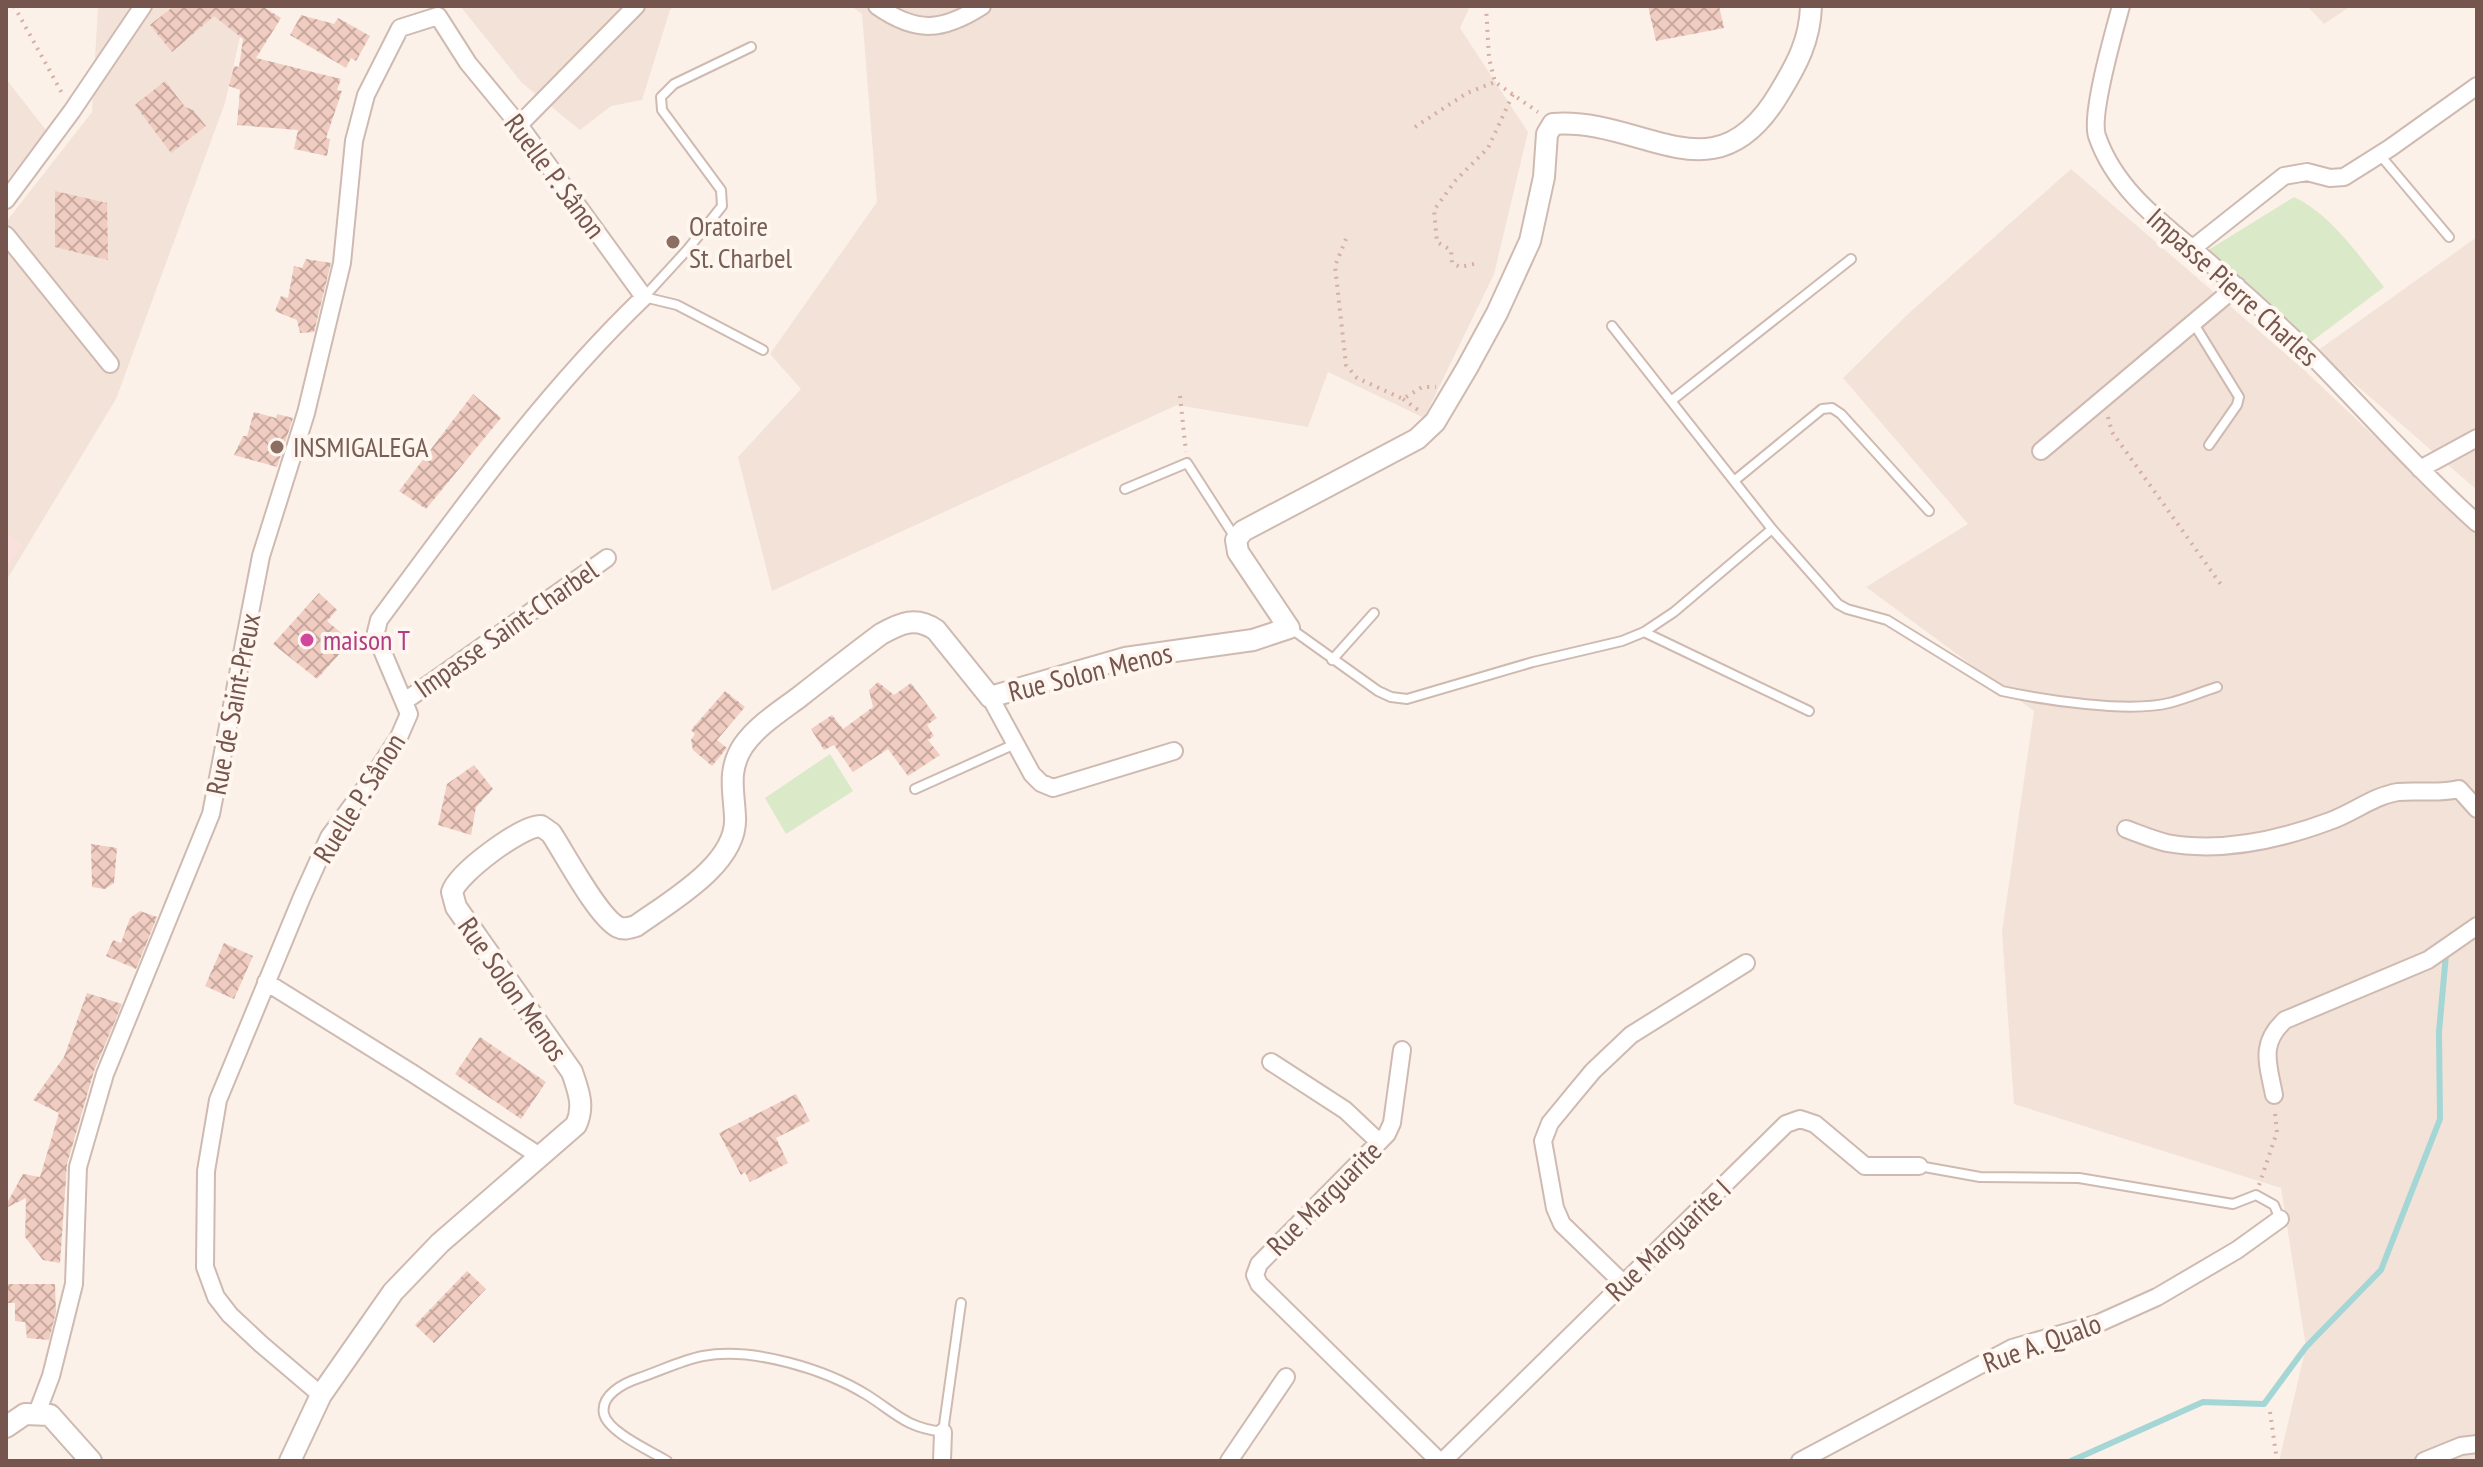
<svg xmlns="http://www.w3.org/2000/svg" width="2483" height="1467" font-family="'PT Sans Narrow',sans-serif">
<defs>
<pattern id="building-cross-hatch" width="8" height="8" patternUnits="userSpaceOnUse" patternTransform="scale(2)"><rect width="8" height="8" fill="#f0ccc1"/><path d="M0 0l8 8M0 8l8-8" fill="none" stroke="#c7a89f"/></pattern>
</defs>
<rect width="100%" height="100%" fill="#fcf1e8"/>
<path fill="#f3e2d7" d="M98,6H247L225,103L116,399L6,581V222L92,112Z
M460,6H674L670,10L642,100L611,106L580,130L522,83Z
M851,6H1470L1460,28L1528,132L1494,274L1424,418L1328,372L1308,427L1177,405L772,591L738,457L801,389L770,354L877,202L862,14Z
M2307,6H2351L2324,24Z
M6,79L46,130L6,182Z
M2071,169L2303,369L2477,533V1461H2279L2306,1347L2281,1188L2014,1104L2002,932L2034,711L1866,587L1968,524L1843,378L1908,314Z
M2477,237V490L2317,351Z"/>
<path fill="#fbe1dd" d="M6,532L22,545L6,569Z"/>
<path fill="#dae9c7" d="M2294,197C2332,215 2358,255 2384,287L2307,345L2205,252Z
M830,754L853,791L786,834L765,798Z"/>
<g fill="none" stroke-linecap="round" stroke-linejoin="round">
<path stroke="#a4d6d6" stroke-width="6" d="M2071,1461L2203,1402L2264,1404L2306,1347L2381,1270L2440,1119L2439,1032L2446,954"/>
</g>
<path fill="url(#building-cross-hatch)" d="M174,6H262L281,18L256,58L341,79L337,90L342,91L326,138L330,139L327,156L294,149L298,130L237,125L240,90L229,86L234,66L239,67L243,39L214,16L172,52L150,25Z
M1648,6H1719L1724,28L1656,41Z
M301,15L334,24L338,18L370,36L356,61L351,58L346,68L290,35Z
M165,81L185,107L193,110L206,126L171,153L135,105Z
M55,191L107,203L108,260L55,247Z
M306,259L331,263L314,332L300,333L297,320L275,311L281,296L288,298L294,266L302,268Z
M473,394L501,418L426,509L399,491Z
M254,412L276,418L277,414L293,418L277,467L234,455L243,436H247Z
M319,593L337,610L327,621L351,641L317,679L273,644Z
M878,682L894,695L911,683L937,718L927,725L934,736L928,740L940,755L908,776L888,749L853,772L834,745L824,750L811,729L832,715L843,729L873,707L869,690Z
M725,691L745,707L717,740L727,748L712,766L693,750L691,740L695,734L691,730Z
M474,765L493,789L476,807L471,835L438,825L447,784Z
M91,844L117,848L114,883L105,889L92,887Z
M140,911L157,917L136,969L106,956L113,940L121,943L130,918Z
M224,943L253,956L234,999L205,986Z
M87,993L122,1004L94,1071L67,1164L60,1263L43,1260L25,1237L26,1198L6,1208V1205L23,1174L40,1177L59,1113L33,1100L64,1057Z
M480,1037L546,1082L521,1119L455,1074Z
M796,1094L810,1121L776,1138L788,1163L750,1182L745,1172L741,1175L719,1133Z
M467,1271L486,1289L434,1343L415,1325Z
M6,1284H55L56,1312L49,1340L27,1338L25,1322L15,1321V1303H6Z"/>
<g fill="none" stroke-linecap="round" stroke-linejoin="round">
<defs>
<path id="service" d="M751,47L674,84L661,97L662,110L721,190L722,206L688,249L644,297L677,305L763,350
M2380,155L2449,237
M2194,324L2239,397L2237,405L2209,445
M1612,326L1734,481
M1671,401L1851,259
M1125,489L1187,463L1236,539
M1772,529L1838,604L1847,609L1887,620L2002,691C2044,700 2128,713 2169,703C2185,699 2201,692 2217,687
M1290,628L1378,691L1391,697L1407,699L1533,662L1622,641L1644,632L1674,612L1772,529L1734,481L1822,409L1832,408L1841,414L1929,511
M1644,632L1809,711
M1332,660L1374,613
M915,789L1015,744
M1919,1166L1980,1177L2079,1178L2233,1204L2256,1195L2274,1205L2280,1219
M667,1461C651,1451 608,1432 604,1414C600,1395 624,1383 639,1378C660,1371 682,1360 703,1356C753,1347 825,1369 867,1395C897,1414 905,1427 943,1432L961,1303"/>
<path id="minor" d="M877,6C917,34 943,31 982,6
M2121,6C2114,32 2090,114 2097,136C2117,194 2168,227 2212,265C2246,294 2279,324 2311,355C2366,411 2418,470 2477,523
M519,125L636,6
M6,200L72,111L143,6
M6,235L110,364
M2193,248L2284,176L2307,172L2330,178L2344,177L2390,148L2477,86
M2041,451L2237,286
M2420,469L2477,438
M990,697L1032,774L1041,783L1053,788L1174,751
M405,701L607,558
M2126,829C2140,834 2154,840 2167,843C2222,853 2279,840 2330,821C2353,813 2373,796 2398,792C2418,790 2439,794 2459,789L2477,809
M266,982L412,1073L541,1157
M1402,1050L1392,1123L1387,1134L1259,1264L1255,1275L1259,1284L1439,1461
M1271,1062L1345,1110L1379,1142
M2274,1095C2268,1063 2259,1044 2285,1020L2428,960L2477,926
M1624,1284L1562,1224L1555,1208L1543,1141L1550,1123L1573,1095L1593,1071L1631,1035L1746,963
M321,1395L261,1344L230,1315L216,1297L205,1267L206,1171L218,1100L302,897L329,837L373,777L399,737L409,714L379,643L376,632L379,620C462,508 543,394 644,297L519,125L468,63L438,16
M37,1413L51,1376L74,1284L78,1167L105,1074L211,814L261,556L306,413L342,263L354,141L366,95L400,28L438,16
M942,1461L943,1432
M1229,1461L1286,1377
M1443,1461L1786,1124L1800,1119L1815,1124L1865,1166H1919
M1800,1461L2012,1348L2099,1323L2157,1297L2237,1250L2280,1219
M2424,1461L2461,1446L2477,1444"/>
<path id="tertiary" d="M6,1427L25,1414L50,1415L91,1461
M290,1461L321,1395L393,1292L440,1243L576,1125C585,1106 578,1090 572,1072L456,907L452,892C458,873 521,826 541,826L551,833C565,854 598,917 618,927C624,930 629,928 636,926C669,902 738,864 735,817C734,791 727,771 743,746C757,726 779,712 798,698C826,676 853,655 881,634C901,623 916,616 936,630L990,697L1125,658L1253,640L1289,628L1238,552L1236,540L1243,531L1417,439L1435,422L1467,368L1497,313L1530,241L1544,177L1547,134L1553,124C1645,117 1715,203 1780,92C1797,64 1810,40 1811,6"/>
</defs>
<use href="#service" stroke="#cfbab1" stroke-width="12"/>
<use href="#minor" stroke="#cfbab1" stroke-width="20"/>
<use href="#tertiary" stroke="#cfbab1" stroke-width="24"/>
<path stroke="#d5afa4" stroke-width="4" stroke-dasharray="2 6" stroke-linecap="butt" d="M14,6L63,95
M1486,6L1489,58L1495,82L1538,112
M1415,127L1467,93L1495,82
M1346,239L1335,266L1346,365L1357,378L1403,399L1422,387H1436
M1474,264L1460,267L1452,263L1451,250L1437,242L1434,210L1456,180L1488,148L1514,92
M1180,396L1186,452
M1403,399L1421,412
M2108,417L2112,432L2222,586
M2259,1185L2277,1132L2275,1113
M2270,1412L2277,1461"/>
<use href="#service" stroke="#fff" stroke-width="8"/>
<use href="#minor" stroke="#fff" stroke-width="16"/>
<use href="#tertiary" stroke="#fff" stroke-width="20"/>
</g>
<g fill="#8d6e63" stroke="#fef6ef" stroke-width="3">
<circle cx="673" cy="242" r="8"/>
<circle cx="277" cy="447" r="8"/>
</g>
<circle fill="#d1479c" stroke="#fef6ef" stroke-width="3" cx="307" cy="640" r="8"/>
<g text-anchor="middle" stroke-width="8" stroke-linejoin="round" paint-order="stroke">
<g font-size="28" fill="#75554d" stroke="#fef6ef">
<text transform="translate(555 176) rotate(53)" y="10">Ruelle P. Sânon</text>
<text transform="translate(2233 287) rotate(42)" y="10">Impasse Pierre Charles</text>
<text transform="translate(506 629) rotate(-35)" y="10">Impasse Saint-Charbel</text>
<text transform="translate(1090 672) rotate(-14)" y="10">Rue Solon Menos</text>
<text transform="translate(233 704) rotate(-79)" y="10">Rue de Saint-Preux</text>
<text transform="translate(359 798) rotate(-58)" y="10">Ruelle P. Sânon</text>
<text transform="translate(513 989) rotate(55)" y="10">Rue Solon Menos</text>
<text transform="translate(1324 1198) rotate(-45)" y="10">Rue Marguarite</text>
<text transform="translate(1668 1240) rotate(-44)" y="10">Rue Marguarite I</text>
<text transform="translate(2042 1343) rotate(-20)" y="10">Rue A. Qualo</text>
</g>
<g font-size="28" fill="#785e54" stroke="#fef6ef" text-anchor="start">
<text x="689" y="236">Oratoire<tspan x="689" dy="32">St. Charbel</tspan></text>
<text x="293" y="457">INSMIGALEGA</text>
</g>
<g font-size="28" fill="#b23c85" stroke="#fef6ef" text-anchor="start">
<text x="323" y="650">maison T</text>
</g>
</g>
<rect width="2483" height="1467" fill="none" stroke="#75554d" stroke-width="16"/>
</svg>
